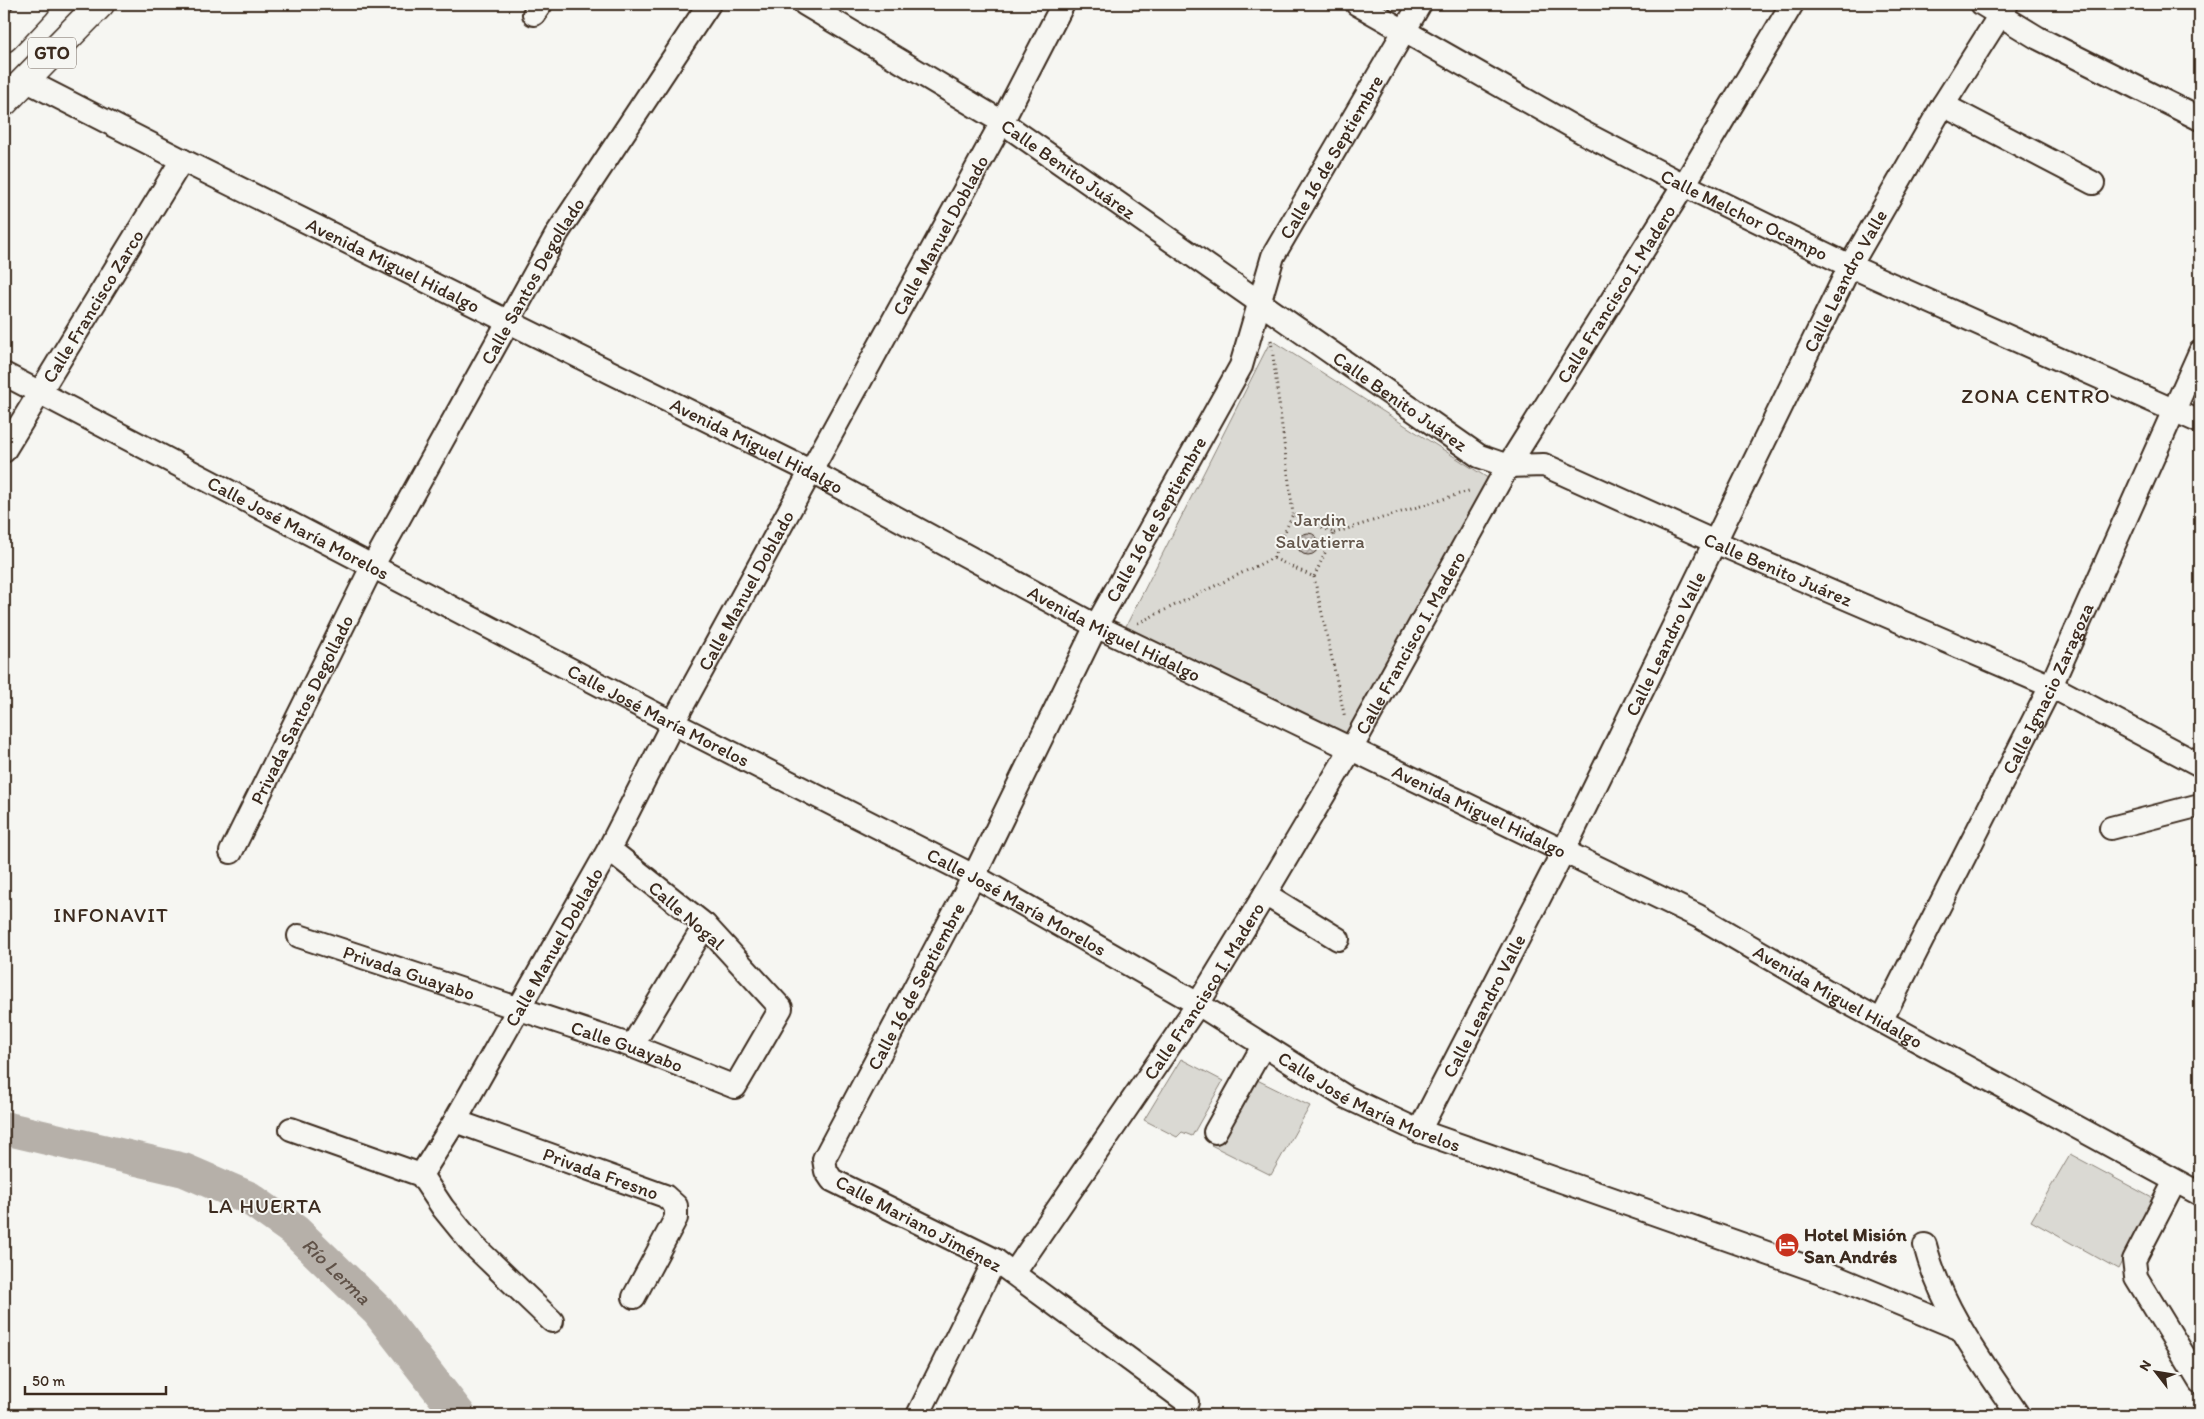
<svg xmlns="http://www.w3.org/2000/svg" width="2204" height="1419" font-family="Itim,sans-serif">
<defs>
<pattern id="building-cross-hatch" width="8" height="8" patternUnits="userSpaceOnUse" patternTransform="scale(1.25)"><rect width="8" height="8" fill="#c8c3be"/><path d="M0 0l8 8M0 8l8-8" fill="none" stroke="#a49f9a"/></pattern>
</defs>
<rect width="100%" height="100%" fill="#f6f6f2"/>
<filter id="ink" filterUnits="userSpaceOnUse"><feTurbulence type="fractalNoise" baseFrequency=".02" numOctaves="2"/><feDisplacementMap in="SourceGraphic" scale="10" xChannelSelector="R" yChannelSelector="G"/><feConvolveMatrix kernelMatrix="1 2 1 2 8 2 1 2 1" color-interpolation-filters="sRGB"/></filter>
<g filter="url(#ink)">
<path fill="#dad9d3" stroke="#8a8278" d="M1271,340L1494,482L1350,741L1124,630Z
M1181,1059L1223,1081L1192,1136L1182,1132L1177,1137L1144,1120Z
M1247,1075L1310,1106L1271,1175L1211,1145Z
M2070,1154L2154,1199L2118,1269L2031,1221Z"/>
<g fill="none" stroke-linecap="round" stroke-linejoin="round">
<path stroke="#b6b0a9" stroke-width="34" id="s1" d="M4,1128L184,1170L249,1198L295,1231L378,1311L459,1415"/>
</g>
<path fill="url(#building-cross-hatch)" stroke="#3b2a1e" d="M1297 544a11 11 0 1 1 22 0a11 11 0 1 1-22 0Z"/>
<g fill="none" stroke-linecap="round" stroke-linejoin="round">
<defs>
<g id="minor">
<path id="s2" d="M805,4L1002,122L1479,456L1508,466L1544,465L1715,542L2051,686L2200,765"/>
<path id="s3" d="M1357,4L1582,132L1684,185L1850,266L2200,422"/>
<path d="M1982,4L2038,38L2200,119"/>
<path d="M534,14L541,4"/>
<path id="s4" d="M25,80L182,160L810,471L1096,626L1698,916L1830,993L2200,1194"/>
<path d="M1943,105L2093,183"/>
<path id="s5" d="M4,374L673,723L974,876L1198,1004L1346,1097L1419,1131L1838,1278L1961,1329"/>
<path id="s6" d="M4,451L182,160"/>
<path d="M2111,828L2200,805"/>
<path id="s7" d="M231,852L372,567L558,232L709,4"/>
<path d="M1265,894L1338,939"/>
<path id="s8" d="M299,936L632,1046L735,1087L781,1008L705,925L609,849"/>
<path id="s9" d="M1882,1019L2051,686L2200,352"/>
<path d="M632,1046L705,925"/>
<path id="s10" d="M455,1121L665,1196L676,1206V1218L634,1297"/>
<path d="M291,1129L421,1175L443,1208L473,1245L552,1321"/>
<path id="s11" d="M1419,1131L1564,850L1850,266L1943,105L2007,4"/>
<path d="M1215,1132L1263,1046"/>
<path id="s12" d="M421,1175L455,1121L609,849L673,723L1002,122L1063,4"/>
<path d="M2175,1181L2134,1260L2136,1277L2200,1382"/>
<path d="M1925,1245C1941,1308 1982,1362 2018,1415"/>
<path id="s13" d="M1014,1273L1198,1004L1265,894L1351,749L1508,466L1684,185L1792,4"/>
<path id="s14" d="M1187,1402L995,1260L832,1180L826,1171L824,1159L974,876L1096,626L1241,366L1273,256L1420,4"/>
<path d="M918,1415L995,1260"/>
</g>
<path id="major" d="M4,38L36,4
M4,102L100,4"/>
</defs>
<use href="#minor" stroke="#3b2a1e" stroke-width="26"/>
<use href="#major" stroke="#3b2a1e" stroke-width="31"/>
<path stroke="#3b2a1e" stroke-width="3" stroke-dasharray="1 4" stroke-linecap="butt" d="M1271,340L1293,514
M1334,533L1472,490
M1314,577L1345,718
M1138,623L1273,558L1293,514L1334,533L1314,577L1273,558"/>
<use href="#minor" stroke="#f6f6f2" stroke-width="22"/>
<use href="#major" stroke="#f6f6f2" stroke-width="28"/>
</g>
</g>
<defs>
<symbol id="hotel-disc" viewBox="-11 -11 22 22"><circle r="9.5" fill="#c8321e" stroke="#f6f6f2"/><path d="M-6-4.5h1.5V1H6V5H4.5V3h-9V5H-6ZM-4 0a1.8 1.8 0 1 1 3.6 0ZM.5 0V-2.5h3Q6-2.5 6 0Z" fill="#fff"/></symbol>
</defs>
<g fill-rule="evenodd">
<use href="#hotel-disc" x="1773" y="1231" width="28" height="28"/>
</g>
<g text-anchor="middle" stroke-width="4" stroke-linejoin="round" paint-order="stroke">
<rect fill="#f6f6f2" stroke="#73675e" stroke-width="1" x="28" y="37.5" width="48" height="31" rx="4"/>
<g font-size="18" font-weight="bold" fill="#3b2a1e">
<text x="52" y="59">GTO</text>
</g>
<g font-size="19" fill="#3b2a1e" stroke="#f6f6f2">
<text dy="7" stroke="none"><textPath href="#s14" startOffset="1569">Calle 16 de Septiembre</textPath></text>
<text dy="7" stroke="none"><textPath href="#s2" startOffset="311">Calle Benito Juárez</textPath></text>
<text dy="7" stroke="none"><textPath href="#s3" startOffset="441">Calle Melchor Ocampo</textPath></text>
<text dy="7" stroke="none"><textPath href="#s12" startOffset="1074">Calle Manuel Doblado</textPath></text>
<text dy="7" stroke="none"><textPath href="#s4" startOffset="412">Avenida Miguel Hidalgo</textPath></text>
<text dy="7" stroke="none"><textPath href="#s7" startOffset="646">Calle Santos Degollado</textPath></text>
<text dy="7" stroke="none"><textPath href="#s11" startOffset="951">Calle Leandro Valle</textPath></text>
<text dy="7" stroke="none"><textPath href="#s13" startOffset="1150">Calle Francisco I. Madero</textPath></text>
<text dy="7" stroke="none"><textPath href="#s6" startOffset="170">Calle Francisco Zarco</textPath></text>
<text dy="7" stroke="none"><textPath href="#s2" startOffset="716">Calle Benito Juárez</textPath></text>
<text dy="7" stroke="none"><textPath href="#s4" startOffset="818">Avenida Miguel Hidalgo</textPath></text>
<text dy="7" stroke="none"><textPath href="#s14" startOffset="1164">Calle 16 de Septiembre</textPath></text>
<text dy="7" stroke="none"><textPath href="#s5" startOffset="332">Calle José María Morelos</textPath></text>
<text dy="7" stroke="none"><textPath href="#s2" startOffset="1135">Calle Benito Juárez</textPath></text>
<text dy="7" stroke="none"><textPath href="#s12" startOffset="669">Calle Manuel Doblado</textPath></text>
<text dy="7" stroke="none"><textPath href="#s4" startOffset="1222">Avenida Miguel Hidalgo</textPath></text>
<text dy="7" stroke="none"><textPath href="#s13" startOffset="745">Calle Francisco I. Madero</textPath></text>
<text dy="7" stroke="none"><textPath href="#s11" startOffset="546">Calle Leandro Valle</textPath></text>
<text dy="7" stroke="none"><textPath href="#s9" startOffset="370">Calle Ignacio Zaragoza</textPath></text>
<text dy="7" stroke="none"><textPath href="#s7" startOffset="159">Privada Santos Degollado</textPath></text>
<text dy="7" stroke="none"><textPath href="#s5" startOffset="738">Calle José María Morelos</textPath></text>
<text dy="7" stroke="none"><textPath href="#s4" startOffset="1628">Avenida Miguel Hidalgo</textPath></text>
<text dy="7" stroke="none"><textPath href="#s5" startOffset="1142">Calle José María Morelos</textPath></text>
<text transform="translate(687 915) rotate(41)" y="7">Calle Nogal</text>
<text dy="7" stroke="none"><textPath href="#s12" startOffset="264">Calle Manuel Doblado</textPath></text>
<text dy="7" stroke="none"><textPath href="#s8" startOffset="116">Privada Guayabo</textPath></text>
<text dy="7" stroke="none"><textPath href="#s14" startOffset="639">Calle 16 de Septiembre</textPath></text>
<text dy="7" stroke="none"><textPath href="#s13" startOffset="340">Calle Francisco I. Madero</textPath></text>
<text dy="7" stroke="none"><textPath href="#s4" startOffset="2032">Avenida Miguel Hidalgo</textPath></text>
<text dy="7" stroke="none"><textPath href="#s11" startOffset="141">Calle Leandro Valle</textPath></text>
<text dy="7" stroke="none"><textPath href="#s8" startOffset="346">Calle Guayabo</textPath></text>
<text dy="7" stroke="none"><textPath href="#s5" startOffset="1548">Calle José María Morelos</textPath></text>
<text dy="7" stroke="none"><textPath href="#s10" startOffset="155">Privada Fresno</textPath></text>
<text transform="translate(919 1223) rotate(28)" y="7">Calle Mariano Jiménez</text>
</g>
<g font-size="19" fill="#63564b" stroke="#f6f6f2">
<text x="1320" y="526">Jardin<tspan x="1320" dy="22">Salvatierra</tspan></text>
</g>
<g font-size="19" font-weight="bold" fill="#3b2a1e" stroke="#f6f6f2" text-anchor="start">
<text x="1804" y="1241">Hotel Misión<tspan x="1804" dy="22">San Andrés</tspan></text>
</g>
<g font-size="20" font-style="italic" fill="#605248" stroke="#f6f6f2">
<text dy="7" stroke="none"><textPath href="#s1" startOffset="370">Río Lerma</textPath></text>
</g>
<g font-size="21" letter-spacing="1" fill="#3b2a1e" stroke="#f6f6f2">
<text x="2036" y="403">ZONA CENTRO</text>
<text x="111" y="922">INFONAVIT</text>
<text x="265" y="1213">LA HUERTA</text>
</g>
</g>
<rect width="2204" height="1419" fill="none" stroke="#f6f6f2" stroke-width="20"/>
<rect x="10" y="10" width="2184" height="1399" fill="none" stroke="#3b2a1e" stroke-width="2" filter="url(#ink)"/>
<g transform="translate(2156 1372) rotate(301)" stroke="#f6f6f2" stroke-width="4" paint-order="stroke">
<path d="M0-4L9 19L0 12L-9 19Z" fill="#3b2a1e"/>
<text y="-8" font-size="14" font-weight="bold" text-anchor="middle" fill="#3b2a1e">N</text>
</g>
<path d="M25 1386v8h141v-8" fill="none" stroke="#3b2a1e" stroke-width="2.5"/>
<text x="32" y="1386" font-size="15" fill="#3b2a1e" stroke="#f6f6f2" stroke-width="4" paint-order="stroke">50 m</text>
</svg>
